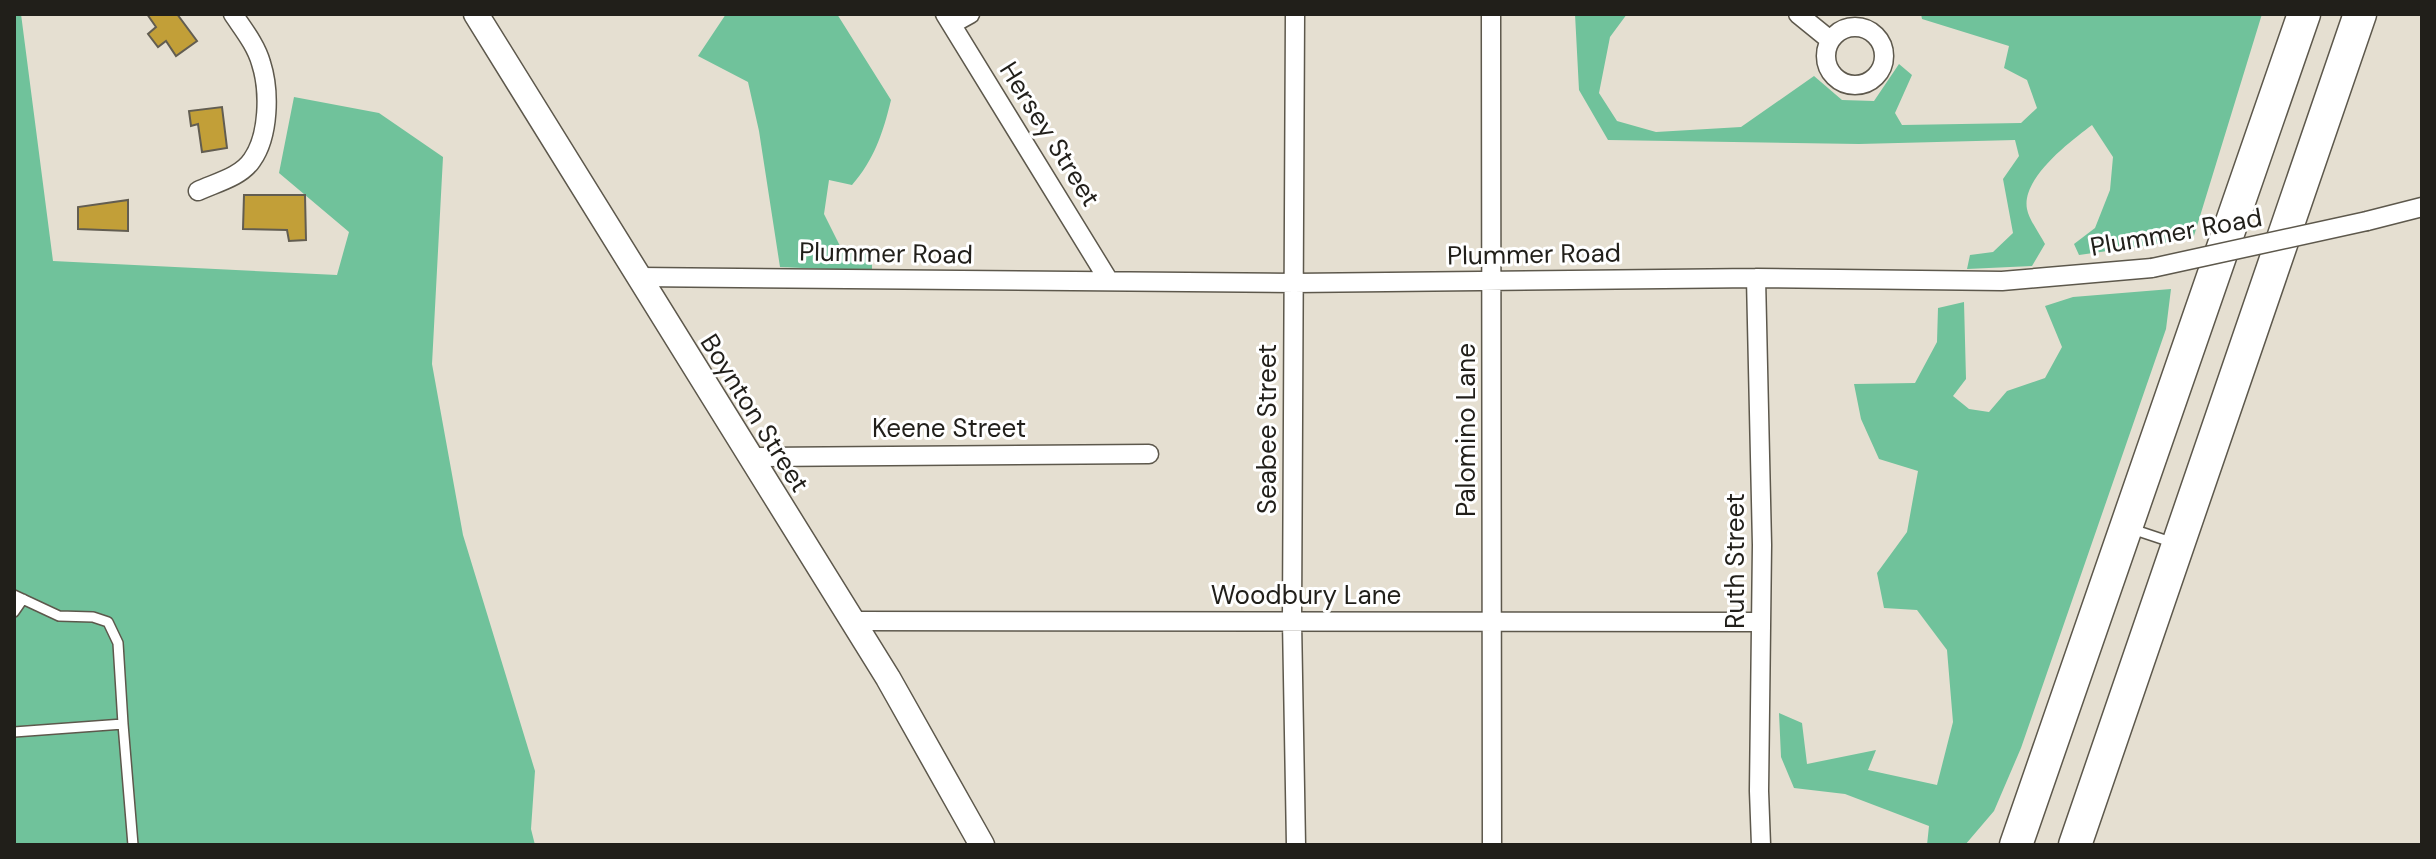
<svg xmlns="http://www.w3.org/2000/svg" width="2436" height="859" font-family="'DM Sans',sans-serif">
<rect width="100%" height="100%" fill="#e5dfd1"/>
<path fill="#70c29b" d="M14,14H21L53,261L337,275L349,232L279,173L294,97L379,113L443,157L432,364L463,535L535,771L531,829L535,845H14Z
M726,14H837L891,100C883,133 874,160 852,185L829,180L824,214L841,248L872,249V271L780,267L759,131L748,82L698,56Z
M1575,14H1627L1610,37L1599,93L1617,121L1656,132L1741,127L1814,76L1842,100L1874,101L1899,64L1912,75L1895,113L1902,125L2021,123L2037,108L2027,80L2004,68L2009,46L1922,19L1921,14H2262L2193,239L2079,255L2074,244L2095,228L2110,190L2113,157L2092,125C2071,141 2021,178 2027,209C2029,220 2040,234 2045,244L2032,266L1967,269L1970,255L1993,252L2013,233L2003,179L2019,156L2015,140L1859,144L1608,140L1579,90Z
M2171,289L2166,329L2021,748L1994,811L1965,845H1927L1929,826L1845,794L1794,788L1781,757L1779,713L1802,723L1807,764L1876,750L1868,770L1937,785L1953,722L1947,650L1917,610L1884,608L1877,573L1907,532L1918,471L1879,459L1861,419L1854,384L1915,383L1937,342L1938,308L1964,302L1966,379L1953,396L1969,409L1989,412L2007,391L2045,378L2062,347L2045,306L2073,297Z"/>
<path fill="#c29f38" stroke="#625d51" stroke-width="2" d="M147,14H177L197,41L176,56L166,41L158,47L148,34L156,27Z
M222,107L227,148L202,152L198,124L191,126L189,111Z
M244,195H305L306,240L289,241L287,230L243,229Z
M128,200V231L78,229V207Z"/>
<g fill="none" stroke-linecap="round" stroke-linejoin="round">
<defs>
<path id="lane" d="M2132,529L2171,542
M14,595L59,616L93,617L108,622L118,643L123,724
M14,612L23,599
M14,732L123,724L133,845"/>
<path id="street" d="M945,14L1109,281
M1295,14L1292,621L1296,845
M1491,14L1492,845
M1798,14L1830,40
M952,24L970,14
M1826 56a29 29 0 1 1 58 0a29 29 0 1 1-58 0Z
M198,191C215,183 241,177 252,160C269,136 270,91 261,63C256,45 243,29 233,14
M2367,221L2422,207
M639,277L1294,283L1756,278L2002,281L2152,268
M1756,278L1762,545L1759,791L1761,845
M749,457L1149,454
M852,621L1761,622"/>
<path id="secondary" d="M476,14L888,678L982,845"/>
<path id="highway" d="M2016,845L2304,14
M2075,845L2360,14"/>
</defs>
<use href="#lane" stroke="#5d584c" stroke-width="12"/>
<use href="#street" stroke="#5d584c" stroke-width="21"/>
<use href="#secondary" stroke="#5d584c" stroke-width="27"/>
<use href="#highway" stroke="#5d584c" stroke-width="35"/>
<use href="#lane" stroke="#fff" stroke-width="9"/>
<use href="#street" stroke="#fff" stroke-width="18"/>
<use href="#secondary" stroke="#fff" stroke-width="24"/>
<use href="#highway" stroke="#fff" stroke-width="32"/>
<defs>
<path id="street-bridge" d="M2152,268L2367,221"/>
</defs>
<use href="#street-bridge" stroke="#5d584c" stroke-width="21" stroke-linecap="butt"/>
<use href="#street-bridge" stroke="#fff" stroke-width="18"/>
</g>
<g text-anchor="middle" stroke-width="6" stroke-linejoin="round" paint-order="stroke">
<g font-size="26" fill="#211f1a" stroke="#fff">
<text transform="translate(1050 134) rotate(58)" y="9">Hersey Street</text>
<text transform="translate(2176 232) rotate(-10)" y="9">Plummer Road</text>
<text transform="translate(886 253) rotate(1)" y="9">Plummer Road</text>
<text transform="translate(1534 254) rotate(-1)" y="9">Plummer Road</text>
<text transform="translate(755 413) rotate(58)" y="9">Boynton Street</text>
<text x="949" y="437">Keene Street</text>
<text transform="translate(1267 429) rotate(-90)" y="9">Seabee Street</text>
<text transform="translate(1466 430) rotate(-90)" y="9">Palomino Lane</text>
<text transform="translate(1735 561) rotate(-90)" y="9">Ruth Street</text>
<text x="1306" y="604">Woodbury Lane</text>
</g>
</g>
<rect width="2436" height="859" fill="none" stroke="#211f1a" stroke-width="32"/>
</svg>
